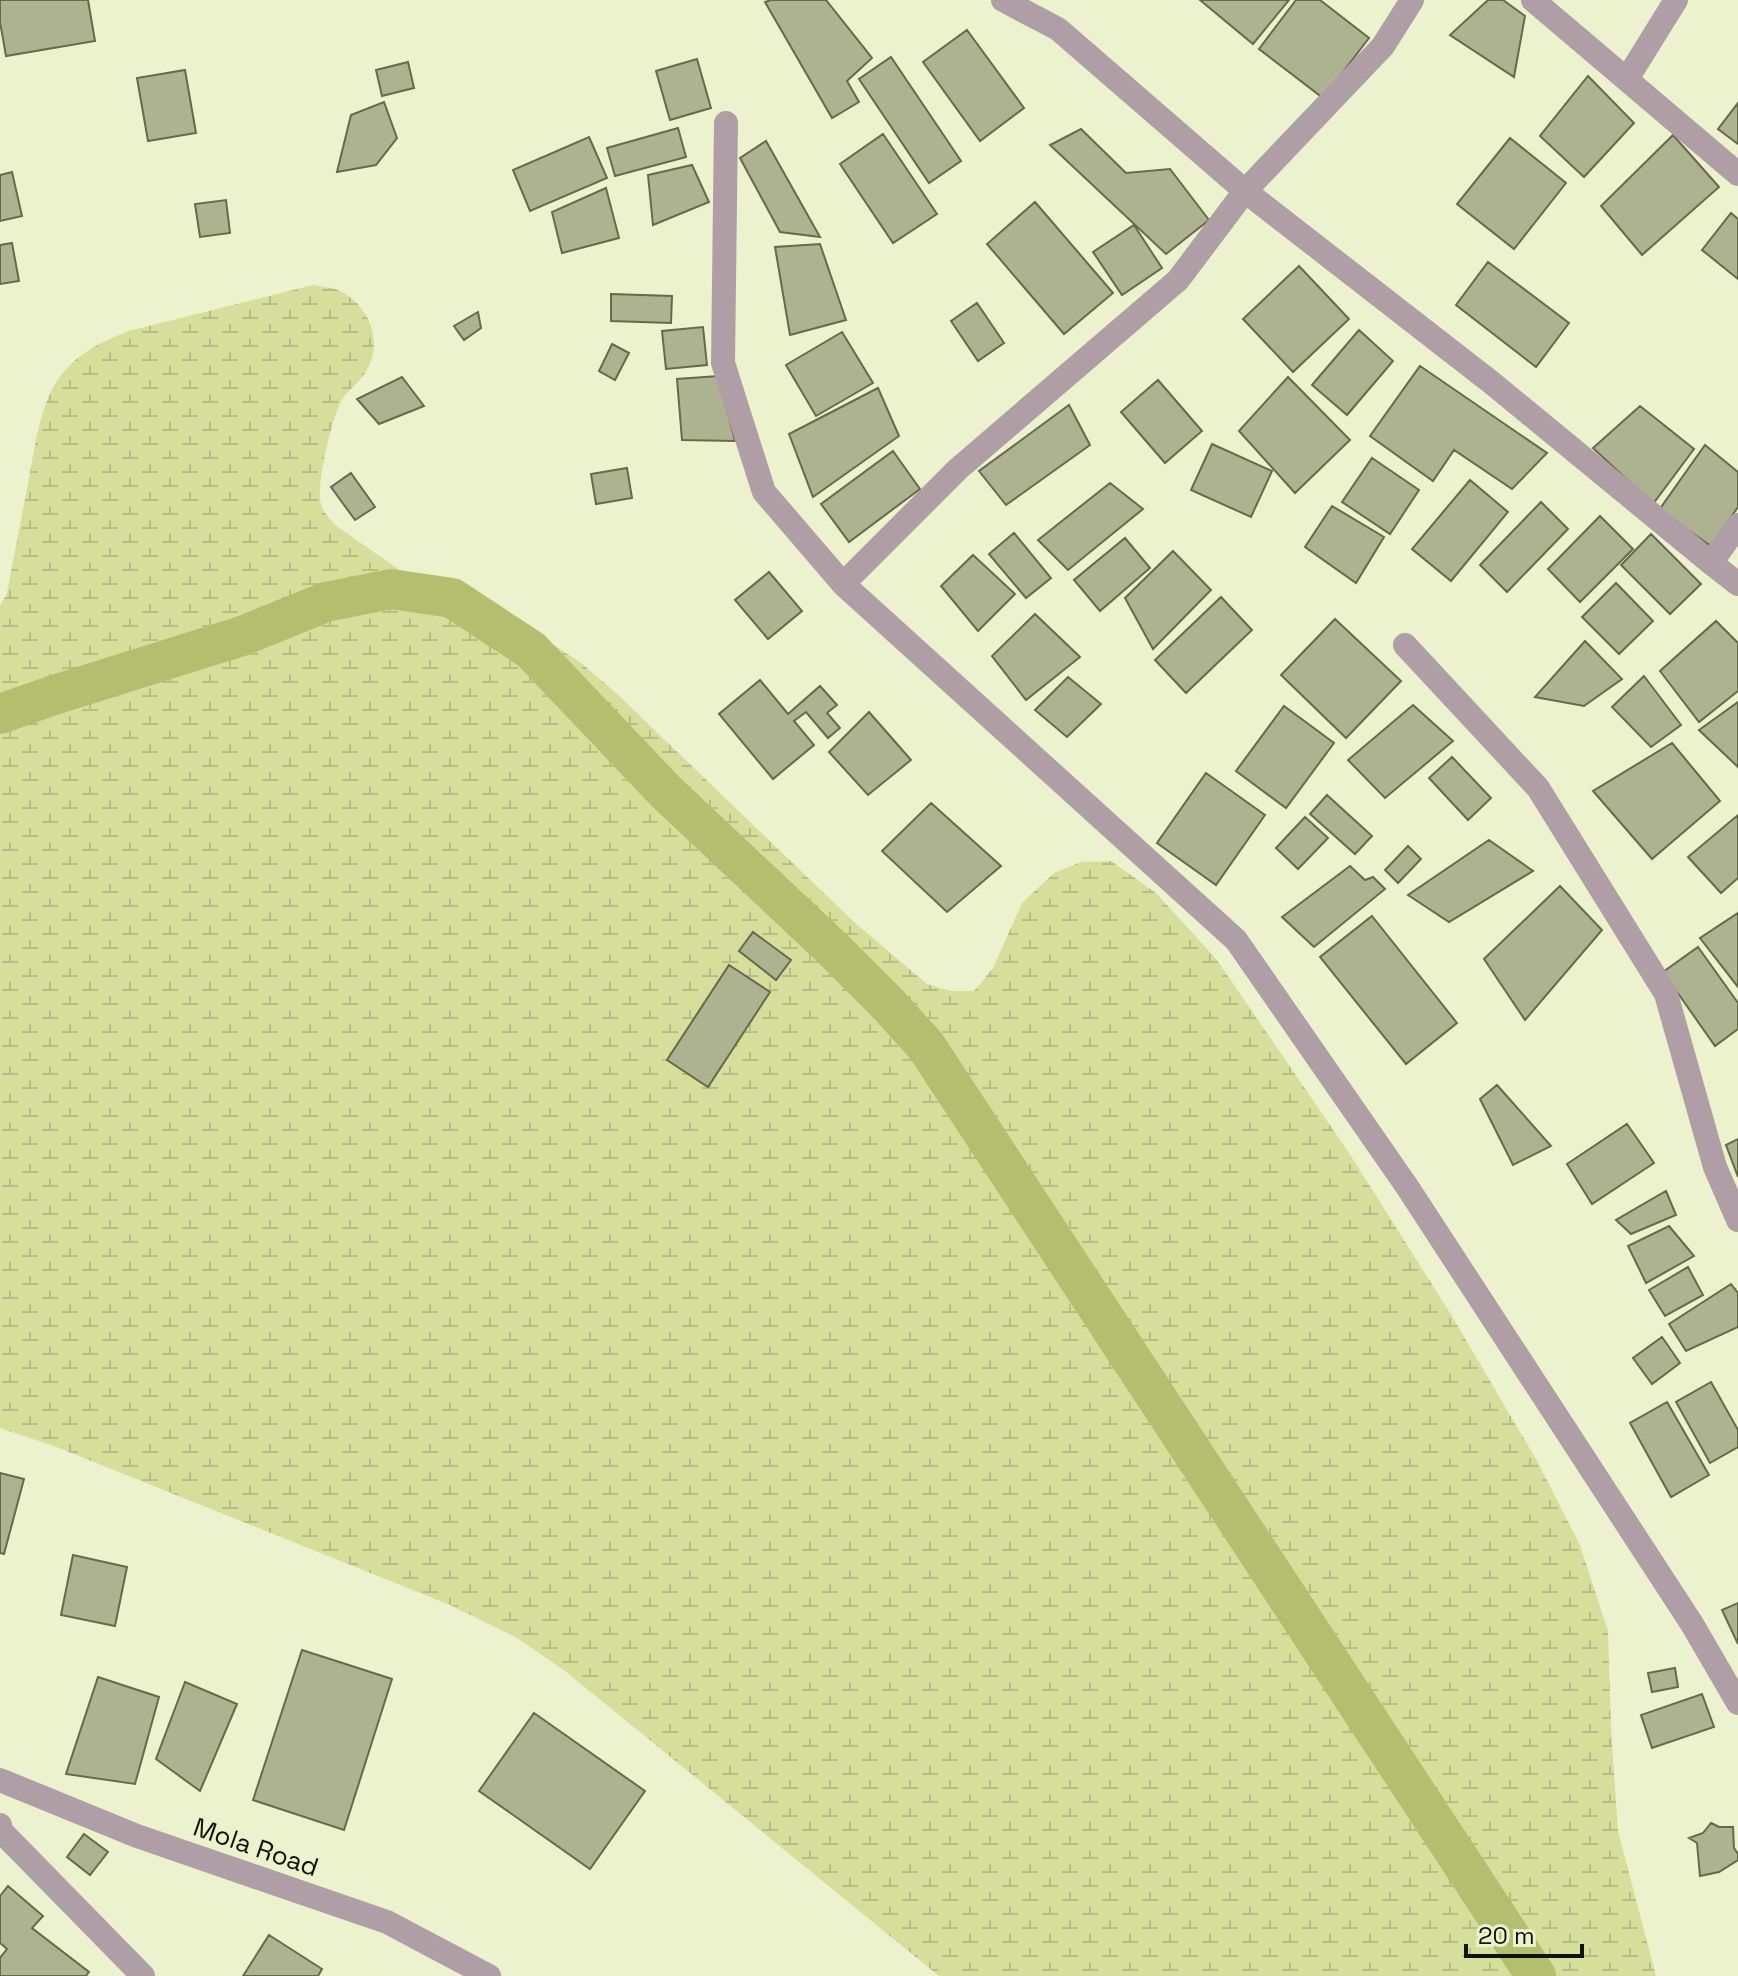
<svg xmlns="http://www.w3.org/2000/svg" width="1738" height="1976" font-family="'Space Grotesk',sans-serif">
<defs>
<pattern id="wetland-marsh" width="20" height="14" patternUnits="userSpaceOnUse" patternTransform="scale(2)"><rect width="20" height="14" fill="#d5df9b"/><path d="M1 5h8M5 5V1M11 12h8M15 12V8" fill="none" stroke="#b6be84"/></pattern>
</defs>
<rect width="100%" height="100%" fill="#ecf2ce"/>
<path fill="url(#wetland-marsh)" d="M313,285C322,287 334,287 342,292C370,307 383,342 367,370C361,381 350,388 343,398C332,416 318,478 320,499C321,510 328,517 335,525L411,578L548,641L581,663L615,692L854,922L927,984L951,991H974L993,968L1022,903L1054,873L1081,862L1111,861L1156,893L1217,960L1349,1153L1450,1313L1536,1459L1580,1545L1608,1631L1611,1728L1618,1831L1656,1976H939L565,1671L517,1638L450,1605L54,1446L0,1428V606L7,593C14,555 22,516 29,478C35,447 40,404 59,378C76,354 102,341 129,331Z"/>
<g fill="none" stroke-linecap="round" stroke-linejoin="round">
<path stroke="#b3be6f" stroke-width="40" d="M0,714L54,695L242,636L326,602L391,589L452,598L531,650L666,792L833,949L888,1004L926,1046L1536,1976"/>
</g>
<path fill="#adb390" stroke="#656a4a" stroke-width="2" d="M0,0H88L95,41L6,56L0,22Z
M771,0H826L872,58L847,81L859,102L832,118L765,2Z
M1200,0H1289L1253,44Z
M1296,0H1320L1369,38L1323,98L1259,49Z
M1488,0H1503L1525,16L1514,77L1450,35Z
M967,30L1024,108L980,141L923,62Z
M891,57L961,161L929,183L859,79Z
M697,59L711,108L670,120L656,71Z
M408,62L414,88L382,96L376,70Z
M185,70L196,133L148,141L137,78Z
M1588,76L1634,123L1584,177L1540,136Z
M384,102L397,138L376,165L337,172L351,115Z
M1738,103V144L1718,129Z
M678,128L686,157L615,176L607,148Z
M1081,129L1126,173L1170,169L1209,220L1166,254L1050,145Z
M883,134L937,214L893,243L840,164Z
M1673,135L1719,187L1642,255L1601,206Z
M589,137L607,178L530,211L513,170Z
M1510,138L1566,183L1514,249L1457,204Z
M766,141L820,237L780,232L740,158Z
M692,165L709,202L653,225L648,175Z
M12,172L22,216L0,221V175Z
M606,188L619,238L562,253L552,212Z
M226,200L230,233L200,237L195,204Z
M1035,202L1113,293L1064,334L987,244Z
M1731,213L1738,219V279L1702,250Z
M1134,225L1162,268L1122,295L1093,252Z
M12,243L19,281L0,284V245Z
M820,244L846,320L790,335L775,247Z
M1488,262L1569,323L1536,367L1456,305Z
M1299,266L1349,319L1293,372L1243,319Z
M611,294L672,296L671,323L611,321Z
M977,303L1004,343L978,361L951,321Z
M478,312L481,328L464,340L454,326Z
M703,327L707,365L666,369L662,331Z
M1359,330L1393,361L1347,415L1312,385Z
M842,332L873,383L816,416L786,365Z
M612,344L629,353L615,380L599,371Z
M1420,366L1547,453L1512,489L1454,450L1433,481L1370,436Z
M718,376L735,441L682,440L677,379Z
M402,377L424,406L379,424L357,399Z
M1288,377L1350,440L1295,493L1239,431Z
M1158,380L1202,431L1165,463L1121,412Z
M878,388L899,436L813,497L789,434Z
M1069,405L1090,445L1006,505L979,471Z
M1640,406L1694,449L1653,504L1593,448Z
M1212,444L1272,471L1251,517L1191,490Z
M1705,445L1738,472V507L1711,546L1659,510Z
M893,451L920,489L849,542L821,504Z
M1372,458L1419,490L1390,534L1342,502Z
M627,468L632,498L596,504L591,474Z
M351,473L375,507L355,520L331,487Z
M1470,480L1508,512L1451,581L1412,549Z
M1110,483L1143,509L1068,570L1038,540Z
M1541,502L1568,529L1507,592L1480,565Z
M1332,506L1384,537L1356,583L1305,547Z
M1600,516L1633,549L1580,602L1548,569Z
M1014,533L1051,578L1026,598L989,554Z
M1651,534L1701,584L1670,614L1621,565Z
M1125,538L1150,568L1100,611L1074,580Z
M1173,551L1211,590L1153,649L1125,598Z
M973,555L1015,594L978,631L941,586Z
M769,572L802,611L768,639L735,600Z
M1616,583L1653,621L1619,654L1582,617Z
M1221,597L1252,630L1186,693L1155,660Z
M1035,614L1080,657L1026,700L992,656Z
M1335,619L1401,681L1346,738L1281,675Z
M1716,621L1738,643V691L1699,722L1660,671Z
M1585,641L1622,679L1584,706L1535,697Z
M1644,676L1681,725L1651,747L1612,707Z
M1068,677L1101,704L1067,737L1035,710Z
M760,680L788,714L820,686L837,705L827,713L840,728L828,738L806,712L794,721L814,745L773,779L719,714Z
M1738,702V767L1699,730Z
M1413,705L1453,741L1385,798L1348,760Z
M1284,706L1334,743L1286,808L1236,771Z
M869,712L911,760L868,795L829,752Z
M1672,743L1720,801L1652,859L1593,791Z
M1452,757L1491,798L1468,820L1429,778Z
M1206,773L1265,815L1216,885L1157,843Z
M1327,795L1372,836L1355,854L1310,814Z
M931,803L1001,866L947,912L882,851Z
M1738,815V878L1721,893L1688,857Z
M1305,817L1328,838L1298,869L1276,848Z
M1489,840L1533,871L1449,922L1408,895Z
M1408,846L1421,859L1398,883L1385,870Z
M1350,866L1365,880L1373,877L1385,889L1314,947L1282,917Z
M1560,886L1602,930L1525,1020L1484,959Z
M1738,913V987L1700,938Z
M1372,916L1457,1023L1406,1064L1320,957Z
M753,932L791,960L776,980L739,951Z
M1698,947L1738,1003V1029L1715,1046L1663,972Z
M729,965L770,992L708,1087L667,1060Z
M1497,1085L1551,1146L1513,1165L1480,1099Z
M1627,1124L1654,1163L1592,1204L1567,1164Z
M1738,1139V1177L1726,1145Z
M1666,1191L1676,1215L1631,1234L1616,1220Z
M1669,1226L1694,1256L1646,1283L1628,1246Z
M1688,1267L1703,1295L1665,1316L1649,1290Z
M1731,1284L1738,1293V1327L1686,1351L1669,1324Z
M1662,1337L1680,1363L1652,1384L1633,1358Z
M1711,1382L1738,1430V1447L1710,1463L1676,1402Z
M1667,1402L1709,1475L1671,1497L1630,1423Z
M0,1473L24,1479L4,1554L0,1553Z
M73,1555L127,1567L115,1626L61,1615Z
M1738,1603V1644L1722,1610Z
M302,1650L392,1679L344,1830L253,1800Z
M1675,1668L1678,1687L1652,1692L1648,1673Z
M98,1677L159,1697L135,1784L66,1774Z
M185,1682L237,1704L200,1791L156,1759Z
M1702,1694L1714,1727L1652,1748L1641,1715Z
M534,1713L645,1791L590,1869L479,1791Z
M1711,1823L1719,1827H1733L1734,1848L1738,1854V1860L1719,1872L1700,1876L1697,1843L1689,1838L1703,1833Z
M84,1834L108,1852L90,1875L67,1857Z
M8,1886L43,1916L32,1928L89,1972L86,1976H0V1958L7,1949L0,1943V1896Z
M269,1935L322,1969L318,1976H243Z"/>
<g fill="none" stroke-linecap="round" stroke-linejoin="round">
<path stroke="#af9ea5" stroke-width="24" d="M1003,0L1058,29L1245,191L1492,383L1711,563L1738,584
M1533,0L1738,174
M1627,79L1676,0
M726,123L723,363L764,492L843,584L1236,940L1408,1188L1692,1624L1738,1703
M1711,563L1738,525
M843,584L958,469L1178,280L1245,191L1383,46L1412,0
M1405,645L1538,788L1666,994L1715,1167L1738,1220
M0,1780L137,1836L387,1922L489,1976
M0,1825L1,1831L143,1976"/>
</g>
<g text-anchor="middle" stroke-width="8" stroke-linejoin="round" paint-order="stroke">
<g font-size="26" fill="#111206" stroke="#ecf2ce">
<text transform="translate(256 1847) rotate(19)" y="9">Mola Road</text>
</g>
</g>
<path d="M1466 1944v12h116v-12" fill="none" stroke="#111206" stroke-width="4"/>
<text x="1478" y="1944" font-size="24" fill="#111206" stroke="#ecf2ce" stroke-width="6" paint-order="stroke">20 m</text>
</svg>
